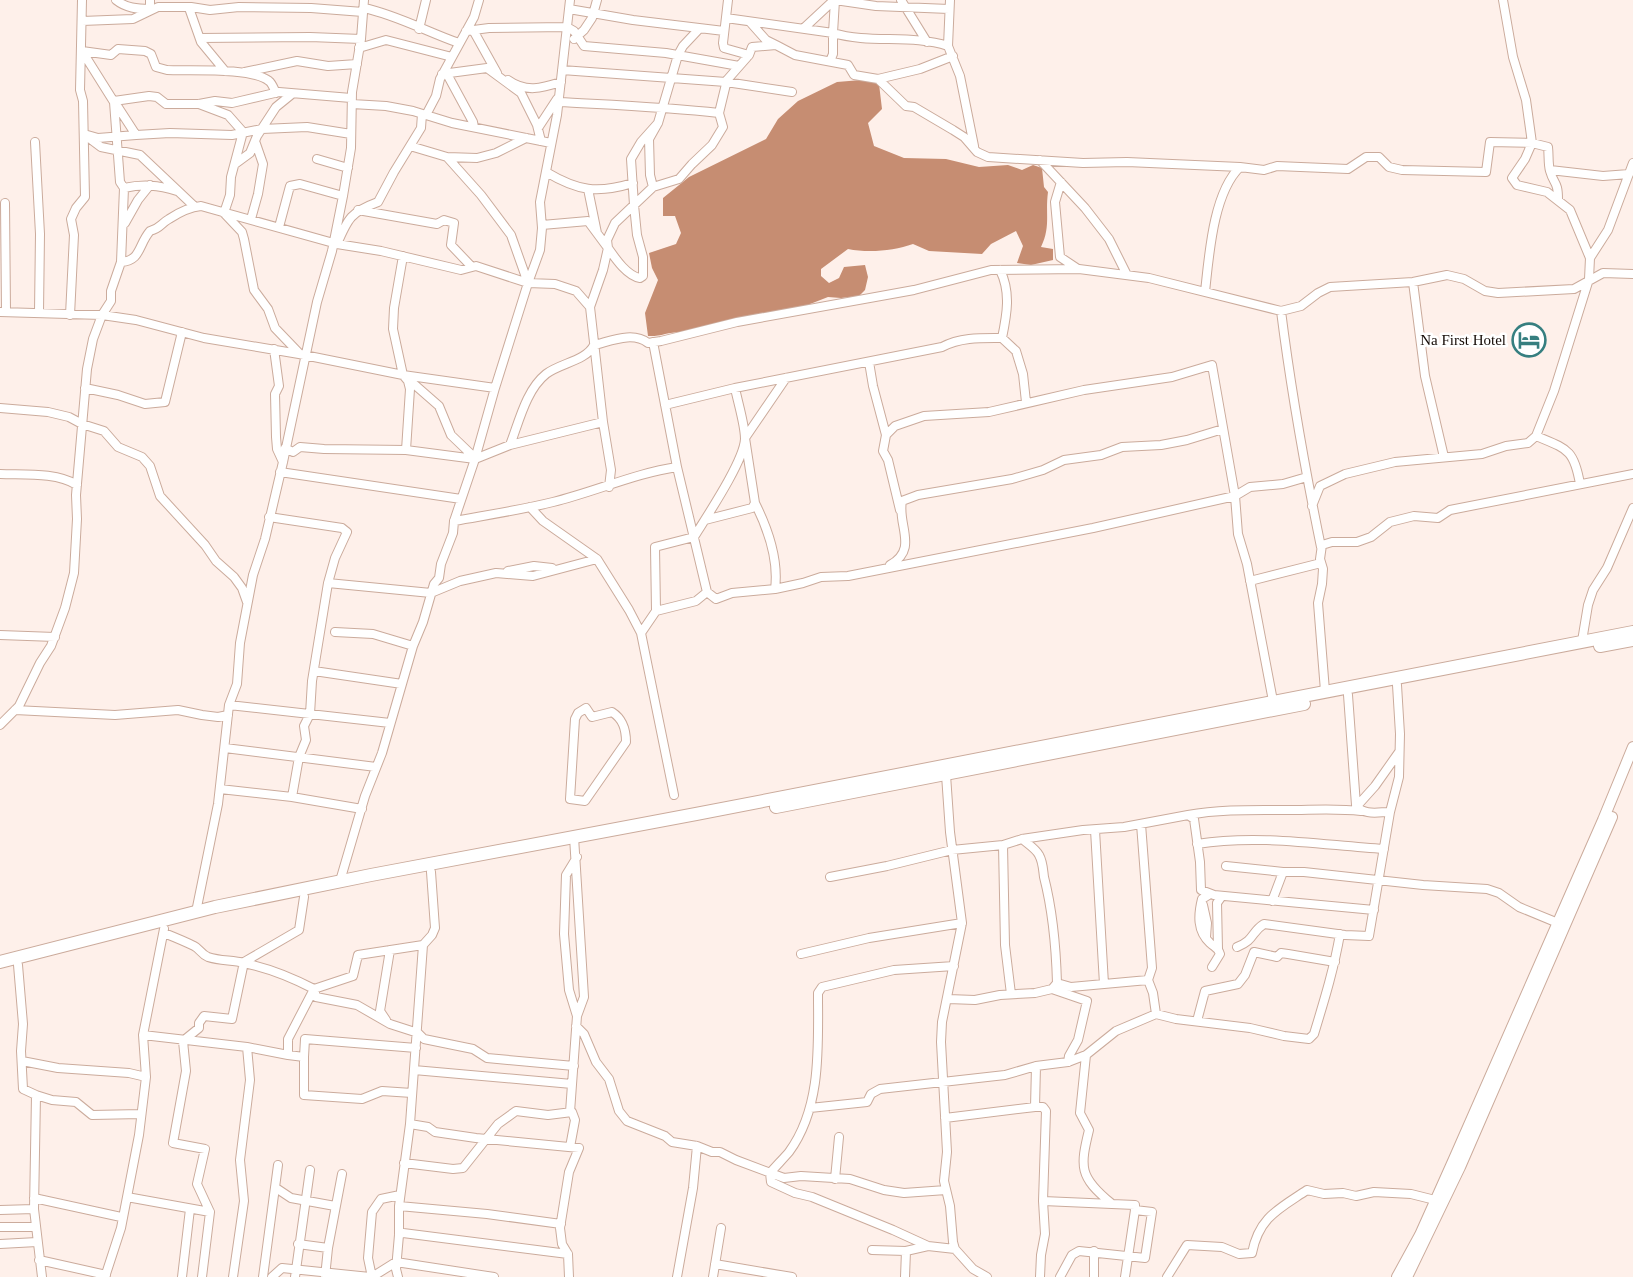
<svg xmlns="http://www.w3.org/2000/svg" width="1633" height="1277" font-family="'Times New Roman',serif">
<rect width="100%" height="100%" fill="#fef0ea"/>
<path fill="#c68d72" d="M861,80L879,84L882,109L868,123L874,146L904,158L946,159L979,167L1008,165L1022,170L1033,165L1042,168L1044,187L1048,192C1045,214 1051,226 1041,247L1053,249V260L1031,265L1017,263L1023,246L1016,231L991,244L982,254L929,251L913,244C894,251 868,253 848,249L821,269V276L829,283L839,278L844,267L865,265L868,277L865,290L859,296L841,298L828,297L805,306L759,314L683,332C670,331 660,337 648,336L645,313L658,280L652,268L649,253L676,244L681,233L675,216H663V198L689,177L766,139L778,119L798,101L837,82Z"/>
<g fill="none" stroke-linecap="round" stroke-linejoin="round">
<defs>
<path id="minor" d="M116,0C126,8 137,9 150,9V0
M835,0L876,6L949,9
M901,0L927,42
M189,8L201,42L225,71
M364,8C397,15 427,32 459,43
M569,9L633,20L724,31
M726,18L833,33L835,0
M82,21L133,19L158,7H191L210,10L239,7L311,8L363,12
M750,22L766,40L776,45
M804,28L834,0
M419,29L426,0
M473,30L497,73
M466,31L489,28L567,27L574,31L584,46L666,53L739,66
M200,38L310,37L361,39
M574,39L584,30L592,18L597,0
M948,46L950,0
M359,48L386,40L452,57
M82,51L111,55L118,49L145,51L151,54L156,67L167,70C191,71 251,67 269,81C272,83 274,89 276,93
M749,55L752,47L776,45L795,55L848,65L854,75L878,79L906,106L914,107L953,130L964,137L977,152L988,157L1083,163L1127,162L1240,167
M830,61L833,54V33C870,44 911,34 948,46L960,76L974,146
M562,70L726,82L792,92
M245,72L297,61L328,66L357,64
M442,74L487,68L521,93L537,125L541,141
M447,74L473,122L474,127
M878,79L920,69L953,56
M508,80C526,93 542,88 561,82
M559,102C612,105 666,107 719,113
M199,104L228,115L243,132
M352,104L386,106L413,111L452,123L551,143
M426,115L436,96L440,79L474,17L479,0
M538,128L557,99
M84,134L98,138L136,135L114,101L149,96L157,97L166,104H199L215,101L232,103L279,92L351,98
M136,135L170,133L232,135L262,129L307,127L351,134
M89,138L101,147L140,155L195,207
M35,142L40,234L39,312
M410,146L447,157L481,195L511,235L528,283
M447,157L477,158L496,153L526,138
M317,159L348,168
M1040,160L1085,208L1109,239L1127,275
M235,164L250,153L257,136L276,107L292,94
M1550,170L1603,176L1629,174
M546,172C578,191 597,194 633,183
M1061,182L1055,202L1060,257L1078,269
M653,187L650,175L649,139L658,123L678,55L683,46L699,29
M124,188C143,184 158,185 177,191
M588,189L597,233
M5,203L6,312
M358,210L437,224L444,220L454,223L451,245L471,266
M224,213L242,232L244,239L254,290L268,309L275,328L299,353
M224,213L230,195L231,177L243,132
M251,219L258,194L263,164L255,141
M125,223L138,200L150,185
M542,225L588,221L608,248L607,240L615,223L653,187L679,179L692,164L712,145L723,127L719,113L727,80L749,55L724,48L723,43L728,0
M279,227L290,186L300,184L343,196
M337,244C348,218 351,212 378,202L394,172L421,128L422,114
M403,256L394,308L393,329L403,375L408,381L410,389L406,450
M1590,258L1608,230L1633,163
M121,262C141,261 138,245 150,231C161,228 160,224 169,219C178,213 191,207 201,206L337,244L381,251L461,270L476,266L528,283L555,284L576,291L590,307L603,422L510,445
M1000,270C1011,292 1007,314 1002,338
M1413,282L1425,376L1444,457
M1205,292C1209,256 1213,193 1240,167L1264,170L1277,166L1348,169L1366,157H1379L1389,167L1402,170L1486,172L1490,142L1532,143L1548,147C1549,155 1548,164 1550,171C1554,185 1558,181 1558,199
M590,307L603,270L608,248C615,258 627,276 640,278L643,276V257L637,235L634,205L631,159L641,142L658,123
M1281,311C1291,390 1305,469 1321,547
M0,312L102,315L136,320L204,338L299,354L403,375L495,388L475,459L510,445C519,422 526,390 546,374C560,363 586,361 594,345C611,341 633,331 648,343L661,341L737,322L914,290L991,270L1079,269L1149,278L1281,311L1301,306L1318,293L1330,287L1413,282L1447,275L1464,279L1485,291L1498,293L1574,289L1603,273L1633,274
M70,315L74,235L71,219L76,208L85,197L83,101L80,90L82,0
M274,349L279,386L275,394L276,437L277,449L283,462
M869,362L873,386L886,435
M407,378L439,406L451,435L475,458
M85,388L118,395L145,404L165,402L182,332
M495,388L528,283L540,250L542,228L540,202L557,115L570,0
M665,405L735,388L942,347C961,337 982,338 1002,338L1016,351L1023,374L1026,402
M0,408L48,412L69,417L82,424L104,431L118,447L142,457L150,466L160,496L205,545L216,561L234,577L242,588L247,602
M603,422L611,470L609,487
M1536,436C1567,449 1574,449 1580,484
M285,448L293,452L300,447L324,449L406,450L475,459
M280,472L461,499
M0,474C24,475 56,472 77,485
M755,503C768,529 779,559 775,589
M1312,506L1320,486L1345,474L1395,462L1482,454L1506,446L1528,443L1536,436L1554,391L1589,279L1590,258L1570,210L1547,192L1517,185L1512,178L1525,159L1532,143L1526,100L1513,57L1503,0
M900,510L888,460L883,451L886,435L895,426L924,416L989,412L1084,390L1172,377L1212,365L1235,496L1250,487L1283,484L1307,477
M269,517L342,528L347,532L335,558L328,583L312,681L310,714L304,726L306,740L299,757L292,797
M705,520L752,508L755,503L745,438L786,378
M454,521C487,515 521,510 553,502C594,492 636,473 677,467L653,342
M597,559L629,610L641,633
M890,565C919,549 897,525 902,501L918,495L1012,479L1043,470L1064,460L1101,455L1122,447L1161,445L1187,440L1223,429
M508,571L534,566L552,568
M1250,581L1321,563
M328,583L431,593L460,581L496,573L533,576L597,559L543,521L530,507
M707,592L716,599L732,593L775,589L803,583L821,577L848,576L1093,528L1235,496L1238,534L1247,564L1273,701
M656,611L655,547L694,537C707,516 744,461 745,439C745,425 738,403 735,388
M335,632L373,634L413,646
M0,635L55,637
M1582,641L1588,605L1593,590L1607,568L1633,508
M314,671L402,684
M1325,691L1318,603L1322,584L1323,569L1320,559L1322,545L1332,542H1357L1371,537L1390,522L1414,516L1438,518L1450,510L1633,474
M1348,695L1356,805C1364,816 1378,812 1390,812
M229,705L390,723
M586,708L592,717L612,712C623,719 626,729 626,742L585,801L570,799L575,719L578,713Z
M15,710L115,715L178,710L202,715L218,717L228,715
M0,725L19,706L40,663L51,646L65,608L74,573L77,519L76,495L87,369L93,339L102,315L111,301V291L121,262L124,188L120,182L114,102L82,51
M225,748L376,767
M946,775L950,832L962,923L942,1022L941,1042L947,1152L944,1181L950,1206L953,1242L955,1249L973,1269L987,1277
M220,789L292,797L362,809
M674,795L641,633L656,611L696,601L707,592L677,467
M1357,806L1375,786L1399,752
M1188,815C1220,809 1253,810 1286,810C1312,810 1336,808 1361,811
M1141,824L1152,968L1148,980
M1095,830L1104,984
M1022,839C1028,844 1036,849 1039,855C1043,862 1043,870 1044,877C1053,912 1056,947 1057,983L1052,989
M1197,844C1259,834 1321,845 1384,849
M1003,845L1005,945L1011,994
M1226,866L1283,872
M830,877L887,866L952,850L1003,845L1022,839L1083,830L1124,827L1188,815L1194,819L1200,862L1201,890L1214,895L1374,910
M340,881L365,796L382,753L413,646L423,622L434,584L439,578L441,564L453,533L454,521L475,459
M1210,894L1202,899C1198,915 1197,931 1210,943C1214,947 1218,947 1220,954L1212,967
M1272,901L1283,872H1304L1423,885L1487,889L1499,893L1519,907L1558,923
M1203,905L1207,923L1206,937
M196,912L218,804L229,705L237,684L240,643L253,575L265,539L283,462L317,302L332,251L343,196L351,148L352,92L361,39L364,0
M164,933C174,937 184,941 194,946C199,948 201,954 208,957C220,961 232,960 244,963C268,968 293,978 314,989L316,997L357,1005L390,1024L418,1033L424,1039L473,1049L487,1058L574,1066
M1237,947C1255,940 1251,932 1264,924L1345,935L1369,936L1390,812L1399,777L1400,734L1397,685
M1218,949L1217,903L1222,896
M801,954L869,938L962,923
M18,965L23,1024L21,1051L23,1089L36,1095L34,1209L42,1277
M1057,983L1071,987L1148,980L1153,993L1156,1014
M948,999L975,1000L1000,995L1035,993L1052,989L1087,1001L1078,1040L1069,1056L1068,1062
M577,1016L569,990L564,934L566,875L577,857
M386,1020L380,1011L390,950
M1197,1021L1205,991L1238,984L1245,975L1254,952L1277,957L1281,953L1288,954L1335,962
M576,1026L584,1034L596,1062L609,1079L619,1111L627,1121L665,1136L672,1142L697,1146L693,1188L677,1277
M143,1035L247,1047
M288,1055L304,1057V1095L362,1099L382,1091L412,1093
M1086,1055L1080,1113L1089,1130C1080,1167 1079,1177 1111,1203
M304,1057L305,1039L416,1048
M22,1061L58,1068L129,1073L146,1077
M414,1070L572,1084
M36,1095L52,1100L76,1102L92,1115L141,1114
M1035,1107H1043L1046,1111L1043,1201L1045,1234L1041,1255L1040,1277
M810,1108L867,1102L871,1094L880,1089L1005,1075L1036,1066L1068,1062L1086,1055L1116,1031L1156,1014L1176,1019L1250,1028L1284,1036L1309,1039L1314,1034C1324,1001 1334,969 1340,934
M570,1112L577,1016L584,997L574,837
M945,1118L1035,1107L1036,1066
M410,1124L428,1127L435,1132L476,1138L579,1148L569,1172L560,1228L562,1244L568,1254L569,1277
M697,1146L712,1152H720L736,1160L784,1178L801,1176L850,1179L884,1190L904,1193L946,1190
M404,1163L453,1169L463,1168L498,1124L516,1111L548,1115L572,1112L575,1120L570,1147
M835,1179L839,1137
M276,1188L291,1198L335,1206
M127,1197L210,1212
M34,1198L121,1217
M1043,1201L1135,1205V1210L1152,1212L1145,1258L1079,1251L1072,1255L1060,1277
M399,1206L487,1214L561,1224
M0,1210L34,1209
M0,1227H36
M399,1235L403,1233L568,1254
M0,1244L37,1242
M298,1244L328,1248
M928,1246L893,1230L812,1197L795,1193L771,1182L770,1173C776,1166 783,1159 789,1152C822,1107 818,1046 818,993L822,987L894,970L954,966
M872,1250L906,1251L928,1246L955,1249
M39,1260L106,1275
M715,1264L792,1277
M105,1277L121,1228L139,1135L146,1077L143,1035L164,929
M182,1277L190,1209
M202,1277L210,1212L197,1184L205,1149L173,1143L186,1071L183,1041L199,1028V1023L204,1016L232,1019L244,962L299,930L304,897
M233,1277L244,1201L240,1160L250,1080L247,1047L288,1055V1039L314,989L353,976L358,955L423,945L432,935L435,928L431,872
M263,1277L278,1165
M272,1277L282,1268L370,1277
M295,1277L310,1170
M325,1277L328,1248L342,1174
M372,1277L396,1262L494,1277
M372,1277L368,1258L372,1212L381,1199L400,1195
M398,1277L396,1269L399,1235V1206L410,1124L423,945
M713,1277L721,1228
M905,1277L906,1251
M1094,1277V1251
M1125,1277L1135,1210
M1167,1277L1187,1245L1222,1247L1239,1254L1252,1253C1259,1217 1279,1209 1307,1190L1324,1194L1343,1193L1356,1196L1374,1192L1411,1194L1435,1200"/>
<path id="major" d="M1397,1277L1420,1235L1454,1159L1603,820L1633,747
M1407,1277L1460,1167L1612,817"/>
<path id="highway" d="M1600,646L1633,640
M776,807L1304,704
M0,962L215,907L371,875L696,814L1633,632"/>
</defs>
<use href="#minor" stroke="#cbab9c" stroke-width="10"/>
<use href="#major" stroke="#cbab9c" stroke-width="12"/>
<use href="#highway" stroke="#cbab9c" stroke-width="14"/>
<use href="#minor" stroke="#fff" stroke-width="8"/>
<use href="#major" stroke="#fff" stroke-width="10"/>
<use href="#highway" stroke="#fff" stroke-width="12"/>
</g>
<defs>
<symbol id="hotel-ring" viewBox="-11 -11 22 22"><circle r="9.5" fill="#fff" stroke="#367f80" stroke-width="1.5"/><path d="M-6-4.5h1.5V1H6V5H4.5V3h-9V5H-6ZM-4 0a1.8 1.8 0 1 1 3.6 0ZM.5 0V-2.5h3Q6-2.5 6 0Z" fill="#367f80"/></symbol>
</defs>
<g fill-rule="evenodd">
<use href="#hotel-ring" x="1510" y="321" width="38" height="38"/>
</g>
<g text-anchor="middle" stroke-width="5" stroke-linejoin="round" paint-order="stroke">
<g font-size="15" fill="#140a05" stroke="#fff" text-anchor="end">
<text x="1506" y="345">Na First Hotel</text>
</g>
</g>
</svg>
